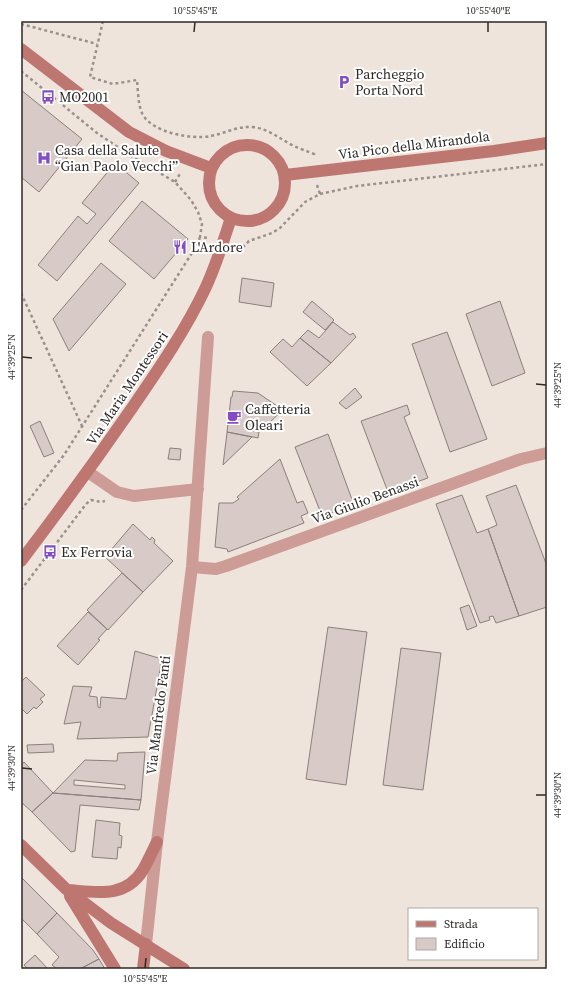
<svg xmlns="http://www.w3.org/2000/svg" width="568" height="990" font-family="'Source Serif 4',serif">
<rect width="100%" height="100%" fill="#efe4dc"/>
<path fill="#d8cac6" stroke="#8c807c" fill-rule="evenodd" d="M21,90L82,139L39,192L21,177Z
M115,163L139,183L57,281L38,265L78,216L87,224L96,214L82,203Z
M142,201L188,239L154,279L109,241Z
M101,263L126,284L69,351L53,319Z
M242,278L274,283L271,307L239,302Z
M312,301L334,320L325,330L303,312Z
M500,301L525,373L492,386L466,314Z
M333,322L350,335L353,333L356,337L331,363L300,338L308,330L319,338Z
M447,332L487,439L450,452L412,344Z
M300,338L331,363L307,386L270,352L283,339L292,347Z
M355,388L362,397L346,409L339,403Z
M233,391L258,393L283,410L270,422L266,429L254,427L253,431L259,432L258,438L227,432L231,397H232Z
M407,405L410,414L404,417L428,478L388,492L361,421Z
M40,421L54,453L44,457L30,426Z
M227,432L252,437L223,465L227,433Z
M328,434L354,505L322,516L295,447Z
M170,448L181,449L180,460L168,459Z
M280,459L297,503L303,501L308,513L301,516L304,523L228,552L227,549L215,547L219,503H233L239,499L237,497Z
M516,485L547,566V607L519,616L488,529L497,525L486,496Z
M462,495L477,533L488,529L519,616L496,623L493,616L489,617L490,620L480,623L436,504Z
M133,524L150,540L152,537L155,540L154,543L173,561L143,592L105,557Z
M122,573L143,592L108,630L87,610Z
M469,605L477,626L467,630L460,608Z
M88,612L107,629L98,639L100,640L78,665L57,646Z
M328,627L367,632L346,785L306,779Z
M401,648L441,653L423,790L383,785Z
M135,651L162,659L148,737L77,739L81,722L64,724L73,686L92,687L89,696L97,697L98,707L100,708L101,697L126,699Z
M26,677L45,695L40,699L43,702L36,709L34,707L27,714L21,708V682Z
M53,744L54,752L28,753L27,745Z
M145,752L141,800L53,793L85,760L117,761L118,753ZM74,780L125,785V789L74,785Z
M24,762L53,793L32,812L21,802V765Z
M53,793L141,800L139,810L80,805L75,851L71,852L32,812Z
M96,820L120,823L119,835L122,836L121,848L118,847L117,859L92,857Z
M21,877L57,913L37,934L21,918Z
M57,913L93,950L99,959L80,969H57L52,965L59,957L37,934Z
M35,955L48,969H28L24,965Z
M99,959L105,969H80Z"/>
<g fill="none" stroke-linecap="round" stroke-linejoin="round">
<path stroke="#99918b" stroke-width="2.5" stroke-dasharray="3 3" stroke-linecap="butt" d="M103,21L90,77L113,84L137,80C138,91 138,104 142,113C151,133 193,140 211,136C226,133 237,126 253,127C269,129 280,139 294,146C300,149 307,151 314,154V157
M21,24L97,44
M21,71L97,133L131,156L175,182L191,200L198,212L202,224L200,237L210,238
M175,182L181,172
M317,185L320,194
M237,247L242,248L249,241L272,233L280,228L305,202L320,194L357,186L547,164
M21,293L82,426
M21,510L64,455L197,245L200,237
M21,590L86,504L91,500L101,502L105,501"/>
<path stroke="#cd9c97" stroke-width="12" d="M88,472L117,492L134,496L198,489
M192,567L216,569L226,566L521,459L547,453
M146,944L157,842L192,567L208,337"/>
<path stroke="#bd7670" stroke-width="12" d="M21,49L129,132L166,151L211,168
M209 183a38 38 0 1 1 76 0a38 38 0 1 1-76 0Z
M285,175L494,151L547,143
M21,561C59,511 96,460 132,408C158,370 185,331 205,289C216,266 223,242 231,218
M21,845L66,889L111,923L184,969
M68,890C96,892 125,899 143,870C148,861 152,852 157,842
M70,896L115,969
M143,969L146,944"/>
</g>
<path fill="none" stroke="#2d2926" stroke-width="1.5" d="M194,32L195,22M488,32V22M22,357L32,358M536,384L546,385M22,768L32,769M536,795H546M145,968L146,958"/>
<defs>
<symbol id="parking-bare" viewBox="-9 -9 18 18"><path d="M-3.5-5.5H1a3.5 3.5 0 0 1 0 7H-1V5.5H-3.5ZM-1-3.4V-.6H.8a1.4 1.4 0 0 0 0-2.8Z" fill="#834cc3" stroke="#fff" stroke-width="2.5" paint-order="stroke"/></symbol>
<symbol id="bus-bare" viewBox="-9 -9 18 18"><path d="M-5-6H5V4H4V6H2V4H-2V6H-4V4H-5ZM-3.5-4V0h7V-4ZM-3.5 1.2v1.5H-2V1.2ZM2 1.2v1.5H3.5V1.2Z" fill="#834cc3" stroke="#fff" stroke-width="2.5" paint-order="stroke"/></symbol>
<symbol id="hospital-bare" viewBox="-9 -9 18 18"><path d="M-5-5h3v3.5h4V-5h3V5h-3V1.5h-4V5h-3Z" fill="#834cc3" stroke="#fff" stroke-width="2.5" paint-order="stroke"/></symbol>
<symbol id="restaurant-bare" viewBox="-9 -9 18 18"><path d="M-5-6h1v4h1v-4h1v4h1v-4h1v5L-1.5 .5V6h-2V.5L-5-1ZM5-6V6H3V1.5H1.5Q1.5-4 5-6Z" fill="#834cc3" stroke="#fff" stroke-width="2.5" paint-order="stroke"/></symbol>
<symbol id="cafe-bare" viewBox="-9 -9 18 18"><path d="M-5.5-4.5H6V0H3Q3 3.5 0 3.5H-2.5Q-5.5 3.5-5.5 0ZM3-3.2v2h1.7v-2ZM-6 4.5H4V6H-6Z" fill="#834cc3" stroke="#fff" stroke-width="2.5" paint-order="stroke"/></symbol>
</defs>
<g fill-rule="evenodd">
<use href="#parking-bare" x="334" y="72" width="20" height="20"/>
<use href="#bus-bare" x="38" y="87" width="20" height="20"/>
<use href="#hospital-bare" x="34" y="148" width="20" height="20"/>
<use href="#restaurant-bare" x="170" y="237" width="20" height="20"/>
<use href="#cafe-bare" x="224" y="407" width="20" height="20"/>
<use href="#bus-bare" x="40" y="542" width="20" height="20"/>
</g>
<g text-anchor="middle" stroke-width="4" stroke-linejoin="round" paint-order="stroke">
<g font-size="14" fill="#2d2926" stroke="#fff" text-anchor="start">
<text x="355" y="79">Parcheggio<tspan x="355" dy="16">Porta Nord</tspan></text>
<text x="59" y="102">MO2001</text>
<text x="55" y="155">Casa della Salute<tspan x="55" dy="16">“Gian Paolo Vecchi”</tspan></text>
<text x="191" y="252">L'Ardore</text>
<text x="245" y="414">Caffetteria<tspan x="245" dy="16">Oleari</tspan></text>
<text x="61" y="557">Ex Ferrovia</text>
</g>
<g font-size="14" fill="#2d2926" stroke="#fff">
<text transform="translate(414 145) rotate(-7)" y="5">Via Pico della Mirandola</text>
<text transform="translate(127 388) rotate(-56)" y="5">Via Maria Montessori</text>
<text transform="translate(365 500) rotate(-20)" y="5">Via Giulio Benassi</text>
<text transform="translate(158 715) rotate(-83)" y="5">Via Manfredo Fanti</text>
</g>
</g>
<rect width="568" height="990" fill="none" stroke="#ffffff" stroke-width="44"/>
<rect x="408" y="908" width="130" height="52" fill="#ffffff" stroke="#aba9a8"/>
<rect x="416" y="921" width="20" height="6" fill="#bd7670" stroke="#aba9a8"/>
<text x="444" y="928" font-size="12" fill="#2d2926">Strada</text>
<rect x="416" y="938" width="20" height="12" fill="#d8cac6" stroke="#aba9a8"/>
<text x="444" y="948" font-size="12" fill="#2d2926">Edificio</text>
<rect x="22" y="22" width="524" height="946" fill="none" stroke="#2d2926" stroke-width="1.5"/>
<g font-size="10" text-anchor="middle" fill="#2d2926">
<text x="195" y="14">10°55'45"E</text>
<text x="488" y="14">10°55'40"E</text>
<text transform="translate(11 357) rotate(-90)" y="4">44°39'25"N</text>
<text transform="translate(557 385) rotate(-90)" y="4">44°39'25"N</text>
<text transform="translate(11 768) rotate(-90)" y="4">44°39'30"N</text>
<text transform="translate(557 795) rotate(-90)" y="4">44°39'30"N</text>
<text x="145" y="982">10°55'45"E</text>
</g>
</svg>
